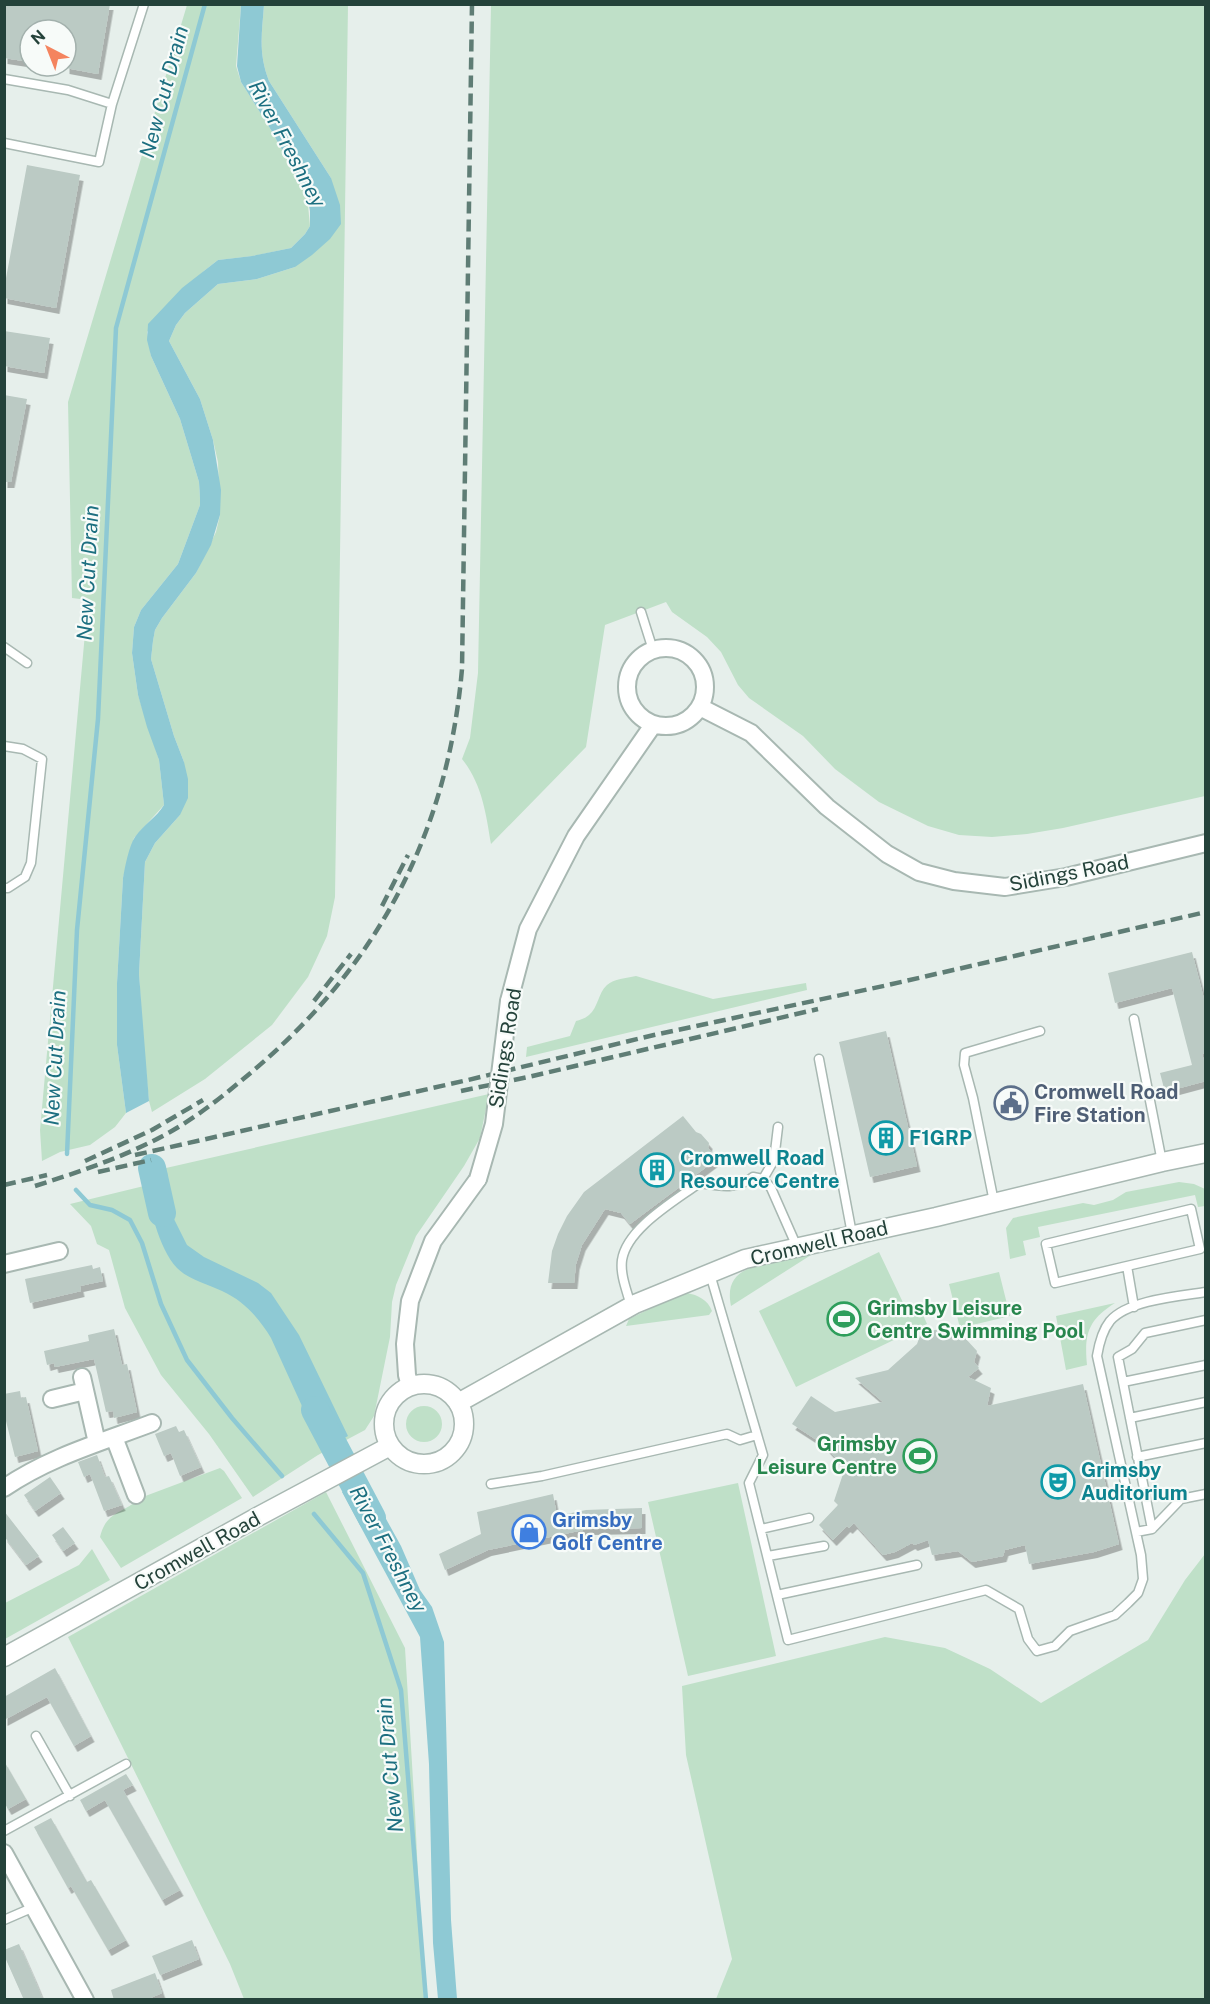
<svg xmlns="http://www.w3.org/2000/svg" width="1210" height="2004" font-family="'Public Sans',sans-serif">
<defs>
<filter id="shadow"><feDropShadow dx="3.5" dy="6" stdDeviation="0" flood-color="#0004"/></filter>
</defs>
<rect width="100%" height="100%" fill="#e6efeb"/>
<path fill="#bfe0c8" d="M187,5H241L236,66L241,82L271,130L307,195L310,226L305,234L291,248L253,256L218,260L204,271L147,332L151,356L180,419L199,482L200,498V505L178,564L141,610L134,627L132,653L138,695L159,760L164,805L134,838L123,878L117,983V1045L126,1113L115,1127L90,1145L60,1152L42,1161L40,1130L88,600L72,598L68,402Z
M264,5H348L335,897L327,936L308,977L272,1025L205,1079L152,1112L149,1101L143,1041L139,974L145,862L155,843L180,815L184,762L174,736L151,659L153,641L155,630L162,618L196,573L216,532L220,515L218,462L213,440L200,399L169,341L176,325L185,313L218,284L257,279L295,267L331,178L269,81C258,53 262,33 264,5Z
M491,5H1205V796L1063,828L1027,834L992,837L959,835L928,826L879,802L835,769L803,736L749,698L738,685L721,652L707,637L672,612L666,602L605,625L586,747L491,844C486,813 482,784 462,759L470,738L478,673Z
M636,976L713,999L806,983L807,990L526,1057L527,1047L570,1036L576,1021C580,1020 586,1018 589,1015C598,1008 598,993 607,985C614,979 626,978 636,976Z
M489,1094L480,1138L464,1166L416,1236L396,1285L392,1302L390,1337L374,1416L365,1430L318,1455L253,1497L209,1434L161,1375L125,1308L109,1250L97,1244L91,1226L70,1204L144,1186L142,1175L166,1168Z
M1179,1182L1194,1184L1205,1189V1206L1198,1207L1195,1195L1038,1227L1040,1237L1023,1241L1026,1255L1010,1259L1006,1228L1013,1218L1083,1203L1094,1205L1113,1200L1126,1192Z
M822,1248L731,1306C724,1272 749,1267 776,1260C791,1256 807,1252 822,1248Z
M879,1252L908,1313L920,1308L927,1324L796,1387L759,1311Z
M999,1272L1010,1316L960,1328L949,1284Z
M687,1293C698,1295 708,1300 712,1311L709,1315L626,1326L629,1319L680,1294Z
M1115,1303C1088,1320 1084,1334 1087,1365L1066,1370L1056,1316Z
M406 1424a18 18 0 1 1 36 0a18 18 0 1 1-36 0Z
M220,1468L224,1471L242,1498L121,1568L100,1537C106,1511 123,1514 140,1498Z
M738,1483L776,1656L688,1676L648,1502Z
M326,1492L405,1648L415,1813L424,1999H244L230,1964L68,1637Z
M92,1549L110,1580L5,1639V1603L79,1565Z
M1205,1554V1999H716L732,1959L686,1755L682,1686L885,1637L945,1648L990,1669L1041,1703L1148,1640L1185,1580Z"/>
<path fill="#8ec9d4" d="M241,5H264C262,33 258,53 269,81L331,178L340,205L341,224L330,239L312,255L295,267L257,279L218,284L185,313L176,325L169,341L200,399L213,440L221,490L220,515L211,545L196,573L162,618L155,630L153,641L151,659L174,736L184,762L188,779V798L180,815L155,843L145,862L139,974L149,1101L126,1113L117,1045V983L123,878C125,866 129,846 135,837C143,825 157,817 164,805L159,760L147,727L138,695L132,653L134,627L141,610L178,564L200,505V498L199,482L180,419L151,356L147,340L148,324L182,288L218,260L252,256L291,248L305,234L310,226V211L307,195L271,130L241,82L237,66Z
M167,1172L174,1219L187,1245L204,1257L258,1283L271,1293L299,1335L348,1436L322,1450L271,1338C259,1318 244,1301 222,1291C208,1284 189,1280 177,1268C158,1248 150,1205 143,1179Z
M364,1479L401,1546L420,1590L432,1607L444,1642L451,1920L457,1999H438L433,1943L429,1764L420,1637L342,1492Z"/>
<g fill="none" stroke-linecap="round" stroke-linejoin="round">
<path stroke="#8ec9d4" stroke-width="4.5" d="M67,1154L77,930L98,719L116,328L205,4
M76,1190L90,1205L112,1210L130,1220L142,1243L161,1304L187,1360L232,1418L282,1476
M314,1514L363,1573L401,1690L426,2000"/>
<path stroke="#8ec9d4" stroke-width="28" d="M152,1168L162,1213
M315,1410L372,1518"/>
</g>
<path fill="#bbcac4" filter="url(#shadow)" d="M4,4H110L98,74L66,68V30H30V62L4,58Z
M27,165L80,175L56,308L4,298V289Z
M4,331L50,338L44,373L4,366Z
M4,395L27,399L11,482H4Z
M1192,952L1206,1007V1053L1202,1054L1206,1067V1081L1165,1092L1160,1073L1192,1065L1172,988L1115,1003L1108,973Z
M886,1031L917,1166L870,1177L839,1042Z
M683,1116L696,1132L701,1134L709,1143L708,1148L717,1159L630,1224L621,1213L605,1209L582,1245L576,1264L574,1283H548L552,1251L558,1234L567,1216L584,1192Z
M92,1265L93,1269L100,1267L103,1281L80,1286L81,1291L30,1303L25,1279Z
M954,1326L977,1351L974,1362L979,1368L968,1377L991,1388L987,1406L1083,1384L1119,1544L1094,1552L1029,1564L1025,1545L1005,1550L1003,1556L972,1562L958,1551L932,1555L928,1540L914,1545L912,1543L895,1552L883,1555L854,1523L849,1528L847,1526L833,1540L819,1525L838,1505L834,1501L845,1468L823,1444L792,1424L811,1396L835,1412L883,1402L855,1378L888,1370L917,1344L921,1333Z
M114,1329L122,1365L127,1364L137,1412L114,1418L113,1411L106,1412L94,1359L55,1367L54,1363L47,1365L44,1351L89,1341L88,1335Z
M20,1391L21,1398L26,1397L38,1451L15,1457L4,1413V1394Z
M176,1426L179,1432L184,1430L201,1467L180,1476L171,1453L164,1456L155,1434Z
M97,1455L105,1477L109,1476L122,1505L104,1511L90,1474L84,1477L78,1462Z
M50,1477L61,1493L35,1511L24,1495Z
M553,1494L557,1516L586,1510L642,1508V1528L588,1529L488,1550L445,1570L439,1554L481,1534L477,1512Z
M4,1511L39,1556L26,1565L4,1536Z
M63,1527L75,1543L63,1551L52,1535Z
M55,1668L91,1736L74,1746L47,1697L4,1720V1697Z
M4,1761L26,1799L8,1809L4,1802Z
M126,1774L133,1785L123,1790L180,1890L162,1900L105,1800L86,1811L80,1800Z
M51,1818L87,1882L91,1880L126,1940L108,1950L71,1886L68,1888L34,1827Z
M192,1940L199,1959L160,1975L152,1956Z
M19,1944L34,1978L43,2000H24L4,1955V1950Z
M155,1973L162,1993L146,2000H114L111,1990Z"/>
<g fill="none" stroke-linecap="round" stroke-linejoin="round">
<defs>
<path id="service" d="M4,79L68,90L112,104
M4,143L99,162L112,104L144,4
M641,612L653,650
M4,647L27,663
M4,746L23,749L42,759L31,863L25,877L8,888H4
M1134,1019L1162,1162
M819,1059L852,1234
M763,1179L774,1160L778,1127
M994,1202L973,1098L964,1065L965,1053L1040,1031
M1127,1266L1200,1249L1191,1209L1046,1244L1055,1283L1127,1266L1134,1307
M710,1274L763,1455L749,1483L788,1640L986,1590L1019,1609L1028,1639L1037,1651L1055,1646L1070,1631L1115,1615L1128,1603L1138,1593L1143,1579L1141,1555L1097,1356C1099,1344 1102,1331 1110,1321C1128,1300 1180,1296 1206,1292
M631,1306C627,1291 620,1275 622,1260C627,1228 675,1201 699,1183C719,1186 737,1190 753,1177L763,1179L771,1188L797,1247
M1123,1382L1206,1365
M1130,1418L1206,1402
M1137,1457L1206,1443
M491,1484L542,1476L727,1434L740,1440L757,1435
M761,1529L809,1518
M1152,1529L1118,1357L1132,1349L1145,1333L1206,1320
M1136,1532L1152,1529L1181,1499L1206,1494
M768,1556L824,1546
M777,1595L917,1565
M36,1736L70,1796
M4,1831L126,1764
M4,1920L34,1907"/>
<path id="minor" d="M627 687a39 39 0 1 1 78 0a39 39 0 1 1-78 0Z
M700,707L751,733L827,807L887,854L919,872L954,881L1005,887L1066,877L1206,843
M509,1001L528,929L576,836L653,725
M4,1264L59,1251
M82,1377L97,1443
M410,1386L407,1375L405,1344L410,1301L433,1241L478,1179
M52,1399L85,1391
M114,1437L136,1495
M4,1488C49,1457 102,1442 152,1423
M4,1853L85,2000"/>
<path id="tertiary" d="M384 1424a40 40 0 1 1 80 0a40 40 0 1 1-80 0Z
M458,1403L635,1304L745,1259L936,1217L1162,1162L1206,1153
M4,1657L259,1516L390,1446"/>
</defs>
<use href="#service" stroke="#a8b8b2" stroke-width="11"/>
<use href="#minor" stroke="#a8b8b2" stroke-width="20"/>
<use href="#tertiary" stroke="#a8b8b2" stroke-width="21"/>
<use href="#service" stroke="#fff" stroke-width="8"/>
<use href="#minor" stroke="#fff" stroke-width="16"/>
<use href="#tertiary" stroke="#fff" stroke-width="18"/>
<path stroke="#5f7d75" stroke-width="4.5" stroke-dasharray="12 6" stroke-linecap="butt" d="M382,906L408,855
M314,1001L351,954
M461,1091L528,1077L818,1009
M135,1155L468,1080L654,1035L888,985L1206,912
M85,1161L152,1130L203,1100
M98,1172L151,1160
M4,1185L47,1175
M35,1186C82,1171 127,1156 170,1132C200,1115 228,1092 254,1070C379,964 448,831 462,669L472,4"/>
<defs>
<path id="minor-bridge" d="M478,1179L494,1124L509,1001"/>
</defs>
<use href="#minor-bridge" stroke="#a8b8b2" stroke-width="20" stroke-linecap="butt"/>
<use href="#minor-bridge" stroke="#fff" stroke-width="16"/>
</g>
<defs>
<symbol id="civic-ring" viewBox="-11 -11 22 22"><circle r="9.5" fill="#f7fbf9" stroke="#5c6f8a" stroke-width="1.5"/><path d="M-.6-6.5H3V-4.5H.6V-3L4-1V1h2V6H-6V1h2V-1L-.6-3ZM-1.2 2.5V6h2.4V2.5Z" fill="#5c6f8a"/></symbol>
<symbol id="building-ring" viewBox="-11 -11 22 22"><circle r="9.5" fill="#f7fbf9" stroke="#0f9aa8" stroke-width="1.5"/><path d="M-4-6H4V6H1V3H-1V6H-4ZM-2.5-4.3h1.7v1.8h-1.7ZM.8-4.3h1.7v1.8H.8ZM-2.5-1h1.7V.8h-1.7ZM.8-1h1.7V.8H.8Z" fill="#0f9aa8"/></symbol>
<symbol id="stadium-ring" viewBox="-11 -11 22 22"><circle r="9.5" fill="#f7fbf9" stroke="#2e9e5b" stroke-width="1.5"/><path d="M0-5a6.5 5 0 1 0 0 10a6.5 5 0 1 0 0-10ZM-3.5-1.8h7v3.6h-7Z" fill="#2e9e5b"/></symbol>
<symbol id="theatre-ring" viewBox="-11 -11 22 22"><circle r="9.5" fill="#f7fbf9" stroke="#0f9aa8" stroke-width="1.5"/><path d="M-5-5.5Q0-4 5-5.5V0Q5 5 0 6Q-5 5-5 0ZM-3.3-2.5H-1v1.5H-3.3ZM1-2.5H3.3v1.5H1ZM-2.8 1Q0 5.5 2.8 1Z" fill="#0f9aa8"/></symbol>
<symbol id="shop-ring" viewBox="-11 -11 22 22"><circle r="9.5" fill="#f7fbf9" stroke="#3f7fe0" stroke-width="1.5"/><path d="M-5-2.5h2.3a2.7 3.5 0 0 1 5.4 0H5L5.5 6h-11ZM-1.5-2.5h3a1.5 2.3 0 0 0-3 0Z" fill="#3f7fe0"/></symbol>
</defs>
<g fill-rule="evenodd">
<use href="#civic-ring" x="992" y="1084" width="38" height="38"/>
<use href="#building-ring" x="867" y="1119" width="38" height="38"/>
<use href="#building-ring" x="638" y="1151" width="38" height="38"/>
<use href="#stadium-ring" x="825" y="1300" width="38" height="38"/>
<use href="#stadium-ring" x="901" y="1437" width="38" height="38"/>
<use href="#theatre-ring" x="1039" y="1463" width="38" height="38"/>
<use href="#shop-ring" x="510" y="1513" width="38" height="38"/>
</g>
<g text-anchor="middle" stroke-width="4.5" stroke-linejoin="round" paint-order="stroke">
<g font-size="20" fill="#24423a" stroke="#f7fbf9">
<text transform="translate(1069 873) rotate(-11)" y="7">Sidings Road</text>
<text transform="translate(505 1048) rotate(-81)" y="7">Sidings Road</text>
<text transform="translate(819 1243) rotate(-13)" y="7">Cromwell Road</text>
<text transform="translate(197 1551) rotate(-29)" y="7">Cromwell Road</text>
</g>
<g font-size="20" font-weight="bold" fill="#4e5e75" stroke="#f7fbf9" text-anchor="start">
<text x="1034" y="1099">Cromwell Road<tspan x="1034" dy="23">Fire Station</tspan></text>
</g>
<g font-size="20" font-weight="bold" fill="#0d838f" stroke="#f7fbf9" text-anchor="start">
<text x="909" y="1145">F1GRP</text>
<text x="680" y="1165">Cromwell Road<tspan x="680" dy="23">Resource Centre</tspan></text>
<text x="1081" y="1477">Grimsby<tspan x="1081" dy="23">Auditorium</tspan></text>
</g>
<g font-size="20" font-weight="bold" fill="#27864d" stroke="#f7fbf9" text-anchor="start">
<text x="867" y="1315">Grimsby Leisure<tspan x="867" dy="23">Centre Swimming Pool</tspan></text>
<text x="897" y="1451" text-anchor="end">Grimsby<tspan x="897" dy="23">Leisure Centre</tspan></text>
</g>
<g font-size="20" font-weight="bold" fill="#366cbe" stroke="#f7fbf9" text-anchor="start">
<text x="552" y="1527">Grimsby<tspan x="552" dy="23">Golf Centre</tspan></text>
</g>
<g font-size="21" font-style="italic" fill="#1c6f80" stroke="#f7fbf9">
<text transform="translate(164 92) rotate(-75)" y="7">New Cut Drain</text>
<text transform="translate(287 144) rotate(62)" y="7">River Freshney</text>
<text transform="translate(88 573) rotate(-87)" y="7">New Cut Drain</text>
<text transform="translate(55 1058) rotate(-87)" y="7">New Cut Drain</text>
<text transform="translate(388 1549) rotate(62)" y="7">River Freshney</text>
<text transform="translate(390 1765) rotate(-95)" y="7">New Cut Drain</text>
</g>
</g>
<rect width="1210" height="2004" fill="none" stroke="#24423a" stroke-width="12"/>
<g transform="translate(48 48) rotate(318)"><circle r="28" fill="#f7fbf9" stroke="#a3b1ad" stroke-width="1.5"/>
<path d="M0-4.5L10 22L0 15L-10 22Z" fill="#f4845f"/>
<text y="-9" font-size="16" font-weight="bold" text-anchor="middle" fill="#24423a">N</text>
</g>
</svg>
